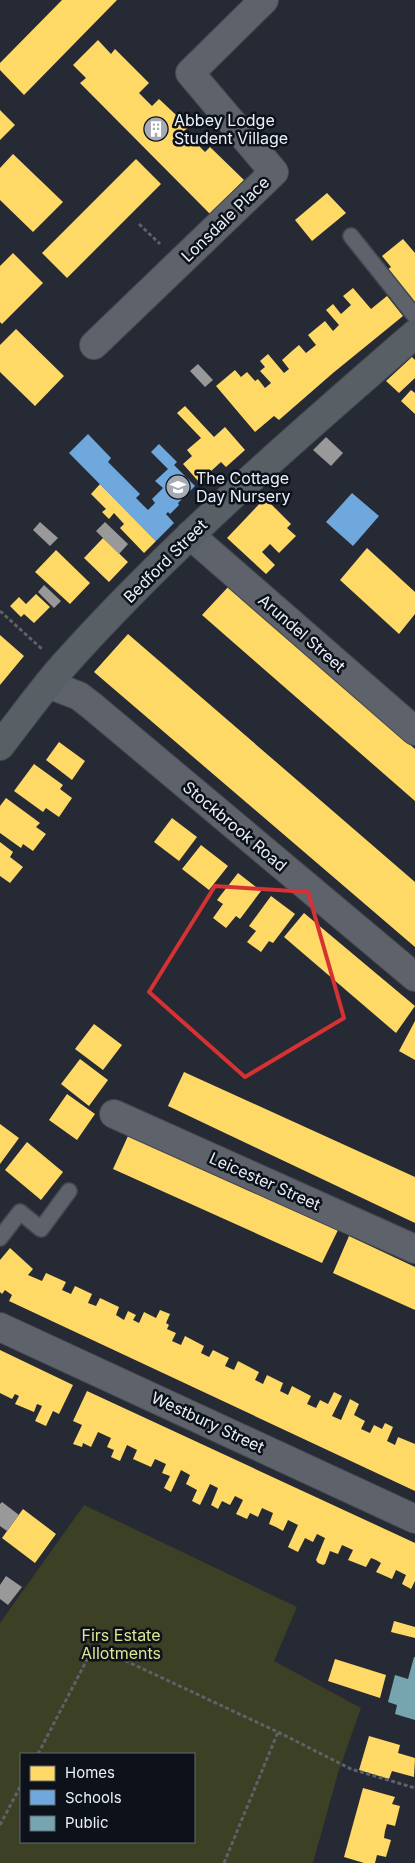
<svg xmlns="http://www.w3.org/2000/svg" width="415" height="1863" font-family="Inter,sans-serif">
<rect width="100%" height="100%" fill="#262a34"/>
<path fill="#3c4024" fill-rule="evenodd" d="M84,1505L297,1607L274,1661L361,1708L338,1773L313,1863H0V1623ZM21,1754H194V1842H21Z"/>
<path fill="#ffd966" d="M62,0H117L24,95L0,70V63Z
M98,40L111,54L115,49L149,83L139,93L152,106L159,99L189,127L184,131L205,152L210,147L244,180L210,214L80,83L86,78L73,65Z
M0,110L15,125L0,140Z
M13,154L63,202L33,232L0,200V168Z
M136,159L161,184L67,278L42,253Z
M327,193L346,213L312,241L295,220Z
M403,239L415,253V304L387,270L391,267L382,256Z
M13,253L43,283L2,324L0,322V266Z
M353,288L371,309L387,296L403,316L333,373L279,420L274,416L255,432L216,386L235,370L241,377L247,372L255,381L258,379L265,388L271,383L260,371L265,367L260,361L268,354L284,373L289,369L282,360L292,351L299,345L306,353L316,345L308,335L325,321L333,331L339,325L326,310L333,304L341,314L351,305L343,296Z
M16,329L64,376L35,406L0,372V345Z
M412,357L415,360V378L399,393L386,381Z
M411,390L415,393V414L401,401Z
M185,406L214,437L225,427L245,450L226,467L221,462L199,482L183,464L192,456L187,450L201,438L177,413Z
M100,484L156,541L144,553L120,528L124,524L114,513L109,519L102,512L106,509L91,494Z
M265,498L291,524L287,528L296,536L279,553L270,544L262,552L275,565L266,574L227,538Z
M103,538L128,562L109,582L84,558Z
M367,548L415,592V614L399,634L340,580Z
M56,550L90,583L70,604L35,572Z
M229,586L415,749V801L202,615Z
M36,594L50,607L34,623L24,614L21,617L10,606L19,597L26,604Z
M128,634L415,882V947L94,672Z
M0,635L24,656L0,685Z
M59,742L85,761L72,780L46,760Z
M34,764L63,785L60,789L72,798L59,817L46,808L43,812L14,791Z
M6,798L40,823L36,827L46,834L33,851L23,844L21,848L0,833V806Z
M172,818L197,837L179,861L154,842Z
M0,842L13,852L10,857L23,867L10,883L0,876Z
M201,845L228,866L209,890L182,869Z
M238,873L261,891L240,919L236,916L226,928L213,918L223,904L217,900Z
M271,896L295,914L273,943L269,941L261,952L247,942L256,931L249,926Z
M304,913L415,1006L396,1033L284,937Z
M415,1021V1060L399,1051Z
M94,1024L122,1045L103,1070L75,1049Z
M80,1059L108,1080L89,1106L61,1084Z
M184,1072L415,1177V1223L168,1106Z
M67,1094L95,1114L77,1140L49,1120Z
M0,1124L19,1138L0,1164Z
M128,1136L338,1230L322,1263L113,1169Z
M27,1142L63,1172L41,1200L5,1170Z
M349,1236L415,1267V1310L333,1273Z
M10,1248L33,1269L28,1275L42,1281L46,1273L66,1282L62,1290L71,1294L75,1286L92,1294L88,1303L96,1306L100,1298L119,1307L116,1315L124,1320L128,1311L136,1315L133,1320L139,1323L144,1312L156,1318L160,1310L170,1314L166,1323L169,1325L167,1329L176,1333L172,1341L181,1345L185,1336L204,1346L201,1353L209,1357L213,1350L229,1358L225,1366L234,1370L238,1361L259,1372L255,1380L263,1384L267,1375L283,1383L280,1391L288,1395L292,1386L311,1396L307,1404L316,1408L320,1400L328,1404L334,1392L342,1396L332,1416L341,1420L350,1399L359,1404L354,1415L365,1421L361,1429L370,1433L374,1425L382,1429L385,1423L393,1427L387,1441L395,1445L398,1437L415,1444V1491L9,1301L12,1295L5,1290L2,1294L0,1292V1260Z
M0,1350L73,1385L59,1414L53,1411L46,1426L35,1421L42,1406L37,1404L34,1412L15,1404L19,1396L15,1394L12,1399L0,1393Z
M87,1391L415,1543V1581L411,1589L402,1584L406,1575L396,1570L392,1579L376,1572L381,1563L376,1560L371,1558L366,1567L348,1560L353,1550L342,1545L338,1554L330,1551L325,1564L323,1565L318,1563L316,1560L325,1538L317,1534L313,1542L305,1538L298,1552L288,1547L298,1525L288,1520L283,1531L276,1527L269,1524L273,1513L262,1508L258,1517L250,1513L247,1519L236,1514L243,1500L235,1496L230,1505L222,1501L218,1509L211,1505L218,1488L210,1484L200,1505L192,1501L197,1490L186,1484L190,1475L181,1470L171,1492L164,1488L170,1476L162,1473L166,1464L155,1459L151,1467L133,1459L137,1450L127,1445L120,1461L111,1457L114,1450L107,1447L111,1438L98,1432L91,1447L83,1443L82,1447L73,1444L82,1425L73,1421Z
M23,1509L56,1534L35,1563L2,1538Z
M394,1621L415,1627V1638L391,1632Z
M335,1659L386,1675L380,1698L328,1681Z
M369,1736L400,1745L398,1753L415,1758L414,1777L392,1771L389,1779L359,1770Z
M363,1788L395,1797L392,1804L400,1806L395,1826L387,1824L385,1831L384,1838L391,1840L386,1857L377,1855L375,1863H364L344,1857Z"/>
<path fill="#6fa8dc" d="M88,434L111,458L108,462L140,494L136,498L148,510L155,503L152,499L163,488L155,481L168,469L151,452L159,444L177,462L174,465L195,486L178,503L179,505L170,514L168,512L166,514L174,523L156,541L69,453Z
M352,493L379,516L353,546L326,522Z"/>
<path fill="#76a5af" d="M414,1657H415V1720L395,1714L397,1705L388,1702L395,1675L408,1679Z"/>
<path fill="#999" d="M198,364L213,380L205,387L190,371Z
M326,437L343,453L331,466L313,450Z
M40,522L58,538L50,546L33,530Z
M105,522L128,544L119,554L96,531Z
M44,585L61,601L54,608L38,592Z
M2,1502L19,1515L7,1531L0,1526V1504Z
M6,1576L22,1587L8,1605L0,1599V1585Z"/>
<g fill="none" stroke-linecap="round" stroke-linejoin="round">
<defs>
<path id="lane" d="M351,236L415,316
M0,1238L20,1212L41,1229L69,1191"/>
<path id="street" d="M94,345L274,172L190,73L264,0
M190,535L415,731
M48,684L79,696L92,706L415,977
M114,1114L415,1249
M0,1327L415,1519"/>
<path id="secondary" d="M0,746C21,719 41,691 63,666C171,545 293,440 415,334"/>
</defs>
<use href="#lane" stroke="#434850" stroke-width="18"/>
<use href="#street" stroke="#434850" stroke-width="30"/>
<use href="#secondary" stroke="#434850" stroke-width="30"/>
<path stroke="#5d6168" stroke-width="3" stroke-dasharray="4 2.5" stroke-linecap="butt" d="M139,224L160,244
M0,611L42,649
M38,1754L94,1646L278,1732L351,1769L415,1788
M0,1825L21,1785
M224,1863L278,1732"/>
<use href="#lane" stroke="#5e626a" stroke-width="15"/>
<use href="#street" stroke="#5e626a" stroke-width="28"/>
<use href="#secondary" stroke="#596065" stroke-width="28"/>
</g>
<path fill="none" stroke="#d73233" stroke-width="4" stroke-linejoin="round" d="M215,886L308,892L344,1018L245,1077L149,992Z"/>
<defs>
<symbol id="building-disc" viewBox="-11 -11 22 22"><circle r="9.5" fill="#a5aab5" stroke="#0d1119"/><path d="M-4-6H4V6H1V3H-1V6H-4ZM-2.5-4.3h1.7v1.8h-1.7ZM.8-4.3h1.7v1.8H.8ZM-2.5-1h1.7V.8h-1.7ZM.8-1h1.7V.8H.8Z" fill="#fff"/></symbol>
<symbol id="school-disc" viewBox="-11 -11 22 22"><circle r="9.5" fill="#a5aab5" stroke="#0d1119"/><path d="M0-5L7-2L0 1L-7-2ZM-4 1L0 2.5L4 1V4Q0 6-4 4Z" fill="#fff"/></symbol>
</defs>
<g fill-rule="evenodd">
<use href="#building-disc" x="142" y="115" width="28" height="28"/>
<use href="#school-disc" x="164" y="473" width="28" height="28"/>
</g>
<g text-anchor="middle" stroke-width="5" stroke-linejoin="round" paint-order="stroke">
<g font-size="16" fill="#e9effb" stroke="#0d1119" text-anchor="start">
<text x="174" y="126">Abbey Lodge<tspan x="174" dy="18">Student Village</tspan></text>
<text x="196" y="484">The Cottage<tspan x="196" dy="18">Day Nursery</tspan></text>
</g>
<g font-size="16" fill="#e9effb" stroke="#0d1119">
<text transform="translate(225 219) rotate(-44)" y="6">Lonsdale Place</text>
<text transform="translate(165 561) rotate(-45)" y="6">Bedford Street</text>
<text transform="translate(302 633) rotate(41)" y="6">Arundel Street</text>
<text transform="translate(235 826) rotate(40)" y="6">Stockbrook Road</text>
<text transform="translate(265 1181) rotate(24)" y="6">Leicester Street</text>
<text transform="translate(208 1422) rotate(25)" y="6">Westbury Street</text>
</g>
<g font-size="16" fill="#dce692" stroke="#0d1119">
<text x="121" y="1641">Firs Estate<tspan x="121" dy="18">Allotments</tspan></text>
</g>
</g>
<rect x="20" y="1753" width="175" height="90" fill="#0d1119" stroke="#656a73"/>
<rect x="30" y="1766" width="25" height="15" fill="#ffd966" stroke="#656a73"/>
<text x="65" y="1778" font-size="15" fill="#e9effb">Homes</text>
<rect x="30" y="1790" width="25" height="15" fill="#6fa8dc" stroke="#656a73"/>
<text x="65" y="1803" font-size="15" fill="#e9effb">Schools</text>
<rect x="30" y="1816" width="25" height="15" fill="#76a5af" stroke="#656a73"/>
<text x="65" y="1828" font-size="15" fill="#e9effb">Public</text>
</svg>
